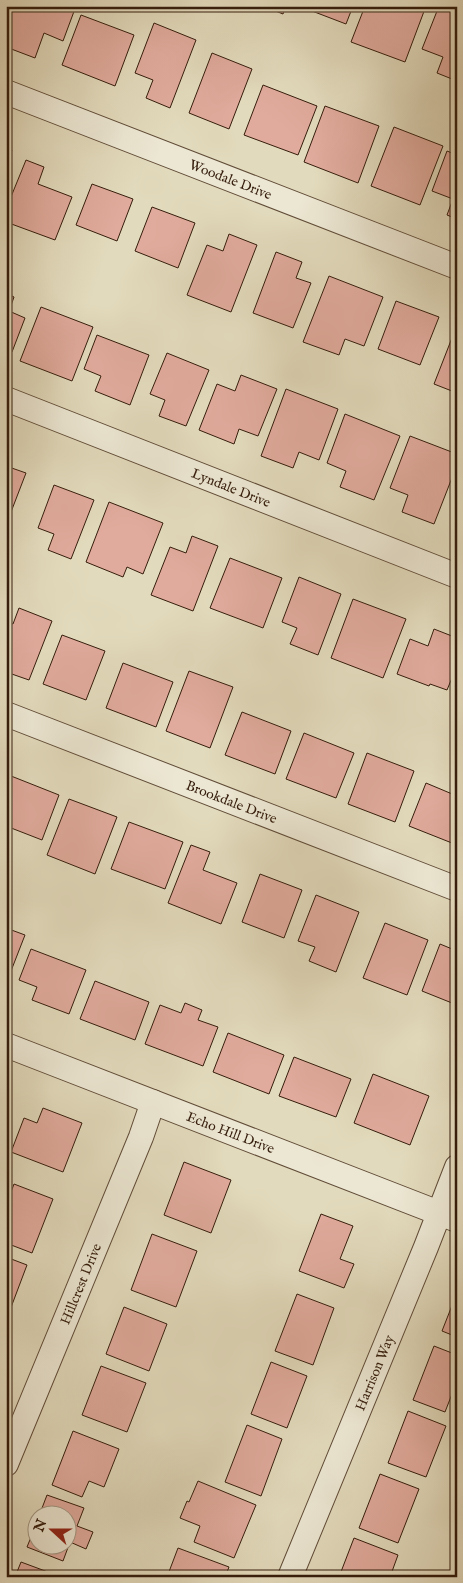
<svg xmlns="http://www.w3.org/2000/svg" width="463" height="1583" font-family="'IM FELL English',serif">
<rect width="100%" height="100%" fill="#e2dabc"/>
<filter id="stains"><feTurbulence type="fractalNoise" baseFrequency=".004" numOctaves="4"/><feColorMatrix values="0 0 0 0 .2 0 0 0 0 .09 0 0 0 0 .02 0 0 0 .5 -.17"/></filter>
<radialGradient id="worn" r=".72"><stop offset=".6" stop-color="#630" stop-opacity="0"/><stop offset="1" stop-color="#630" stop-opacity=".3"/></radialGradient>
<path fill="#e0aa9c" stroke="#351d0c" d="M12,6H76L63,41L44,33L35,58L6,47V22Z
M263,6H286L283,14Z
M314,6H353L346,24L312,11Z
M365,6H426L405,62L351,42Z
M439,6L457,12V81L437,73L443,57L422,49Z
M81,15L134,35L115,86L62,65Z
M154,23L196,40L170,108L146,98L153,80L135,73Z
M212,53L252,69L229,129L189,113Z
M263,85L317,106L298,155L244,135Z
M325,106L379,126L358,183L304,162Z
M394,127L443,146L420,205L371,186Z
M6,148L12,150L6,164Z
M447,151L457,155V219L447,215L453,199L432,191Z
M26,160L44,167L38,184L72,197L55,240L6,222V209Z
M92,184L133,199L117,241L76,225Z
M152,207L195,223L178,268L135,251Z
M229,234L257,245L231,312L187,295L207,245L223,251Z
M276,252L302,262L296,278L311,283L293,328L253,313Z
M329,276L383,297L364,346L345,339L339,355L303,342Z
M6,293L14,297L9,311L25,318L12,352L6,350Z
M396,301L439,317L420,365L378,349Z
M41,307L93,327L72,381L20,361Z
M457,325V393L434,384Z
M97,335L149,355L130,405L95,391L101,376L84,369Z
M167,353L209,370L186,426L159,416L165,400L150,394Z
M241,375L277,389L258,436L239,429L234,444L199,430L217,384L235,391Z
M286,389L338,409L319,460L299,452L293,468L261,456Z
M345,414L400,436L374,500L340,487L346,471L327,463Z
M410,436L457,454V465L434,524L402,512L408,495L390,488Z
M6,466L26,473L6,525Z
M54,485L94,500L71,559L48,550L54,534L38,528Z
M109,502L163,523L143,574L127,567L123,577L86,562Z
M192,536L218,546L193,611L151,595L170,547L186,553Z
M230,558L282,578L263,628L210,608Z
M299,577L341,594L318,655L290,644L297,628L282,622Z
M353,599L406,619L383,678L331,658Z
M19,608L52,621L29,680L6,672V622L13,624Z
M434,629L457,638V666L447,690L430,684L429,686L397,674L410,639L428,646Z
M62,635L105,651L86,700L43,684Z
M123,663L173,682L156,727L106,708Z
M189,671L233,687L210,748L166,731Z
M242,712L291,731L275,774L225,755Z
M304,733L354,753L336,798L286,779Z
M367,753L414,771L395,822L348,804Z
M6,774L59,795L42,840L6,826Z
M426,783L457,796V845L409,826Z
M69,799L117,817L95,874L47,855Z
M129,822L183,842L165,889L111,869Z
M191,845L210,852L203,870L237,883L221,924L168,903Z
M260,874L302,890L284,938L242,922Z
M316,895L359,912L336,972L309,961L315,947L298,941Z
M385,923L428,940L407,995L363,978Z
M6,928L25,935L11,971L6,969Z
M440,944L457,951V1005L422,991Z
M31,949L86,970L69,1014L32,1000L37,987L19,980Z
M95,981L149,1002L135,1040L80,1019Z
M185,1003L202,1010L198,1020L218,1027L203,1066L145,1044L160,1005L181,1013Z
M228,1033L284,1055L269,1094L213,1072Z
M294,1057L351,1079L336,1117L279,1096Z
M373,1074L429,1096L410,1145L354,1123Z
M43,1108L82,1123L63,1172L11,1152L24,1118L37,1123Z
M184,1162L231,1180L211,1233L164,1215Z
M14,1184L53,1199L32,1253L6,1243V1205Z
M321,1214L353,1226L340,1259L354,1264L344,1288L299,1271Z
M152,1234L197,1251L176,1307L131,1290Z
M6,1257L27,1265L7,1318H6Z
M297,1294L334,1308L313,1365L275,1351Z
M453,1303L457,1304V1337L442,1331Z
M124,1307L167,1324L149,1371L106,1354Z
M434,1346L457,1355V1396L452,1394L445,1412L413,1400Z
M271,1362L307,1376L287,1428L251,1414Z
M101,1366L146,1383L127,1432L82,1415Z
M408,1411L446,1426L426,1477L388,1463Z
M247,1425L282,1439L261,1496L225,1482Z
M73,1431L119,1449L104,1487L89,1481L82,1497L52,1485Z
M380,1474L419,1489L398,1543L359,1528Z
M198,1481L256,1505L234,1558L194,1542L200,1526L180,1518L187,1501L189,1502Z
M47,1495L84,1508L77,1526L93,1532L86,1549L70,1542L63,1561L27,1547L38,1520V1546H68V1516H39Z
M354,1538L398,1555L390,1577H339Z
M178,1548L229,1567L225,1577H167Z
M21,1562L56,1575L55,1577H15Z"/>
<g fill="none" stroke-linecap="round" stroke-linejoin="round">
<defs>
<g id="minor">
<path id="s1" d="M6,92L457,267"/>
<path id="s2" d="M6,399L457,576"/>
<path id="s3" d="M6,714L457,889"/>
<path id="s4" d="M6,1045L457,1220"/>
<path id="s5" d="M6,1464L141,1137L153,1102"/>
<path id="s6" d="M290,1577L426,1247L457,1167"/>
</g>
</defs>
<use href="#minor" stroke="#604c38" stroke-width="26"/>
<use href="#minor" stroke="#ece7d3" stroke-width="24"/>
</g>
<g text-anchor="middle" stroke-width="4" stroke-linejoin="round" paint-order="stroke">
<g font-size="14" fill="#351d0c" stroke="#ece7d3">
<text dy="5" stroke="none"><textPath href="#s1" startOffset="241">Woodale Drive</textPath></text>
<text dy="5" stroke="none"><textPath href="#s2" startOffset="242">Lyndale Drive</textPath></text>
<text dy="5" stroke="none"><textPath href="#s3" startOffset="242">Brookdale Drive</textPath></text>
<text dy="5" stroke="none"><textPath href="#s4" startOffset="241">Echo Hill Drive</textPath></text>
<text dy="5" stroke="none"><textPath href="#s5" startOffset="195">Hillcrest Drive</textPath></text>
<text dy="5" stroke="none"><textPath href="#s6" startOffset="221">Harrison Way</textPath></text>
</g>
</g>
<rect width="463" height="1583" fill="none" stroke="#e2dabc" stroke-width="25"/>
<rect x="8" y="8" width="448" height="1568" fill="none" stroke="#351d0c" stroke-width="2.5"/>
<rect x="12" y="12" width="438" height="1558" fill="none" stroke="#351d0c"/>
<g transform="translate(52 1530) rotate(291)"><circle r="24" fill="#ece7d3" stroke="#a39683"/>
<path d="M0-4L9 19L0 12L-9 19Z" fill="#8f2418"/>
<text y="-8" font-size="14" font-weight="bold" text-anchor="middle" fill="#351d0c">N</text>
</g>
<rect width="100%" height="100%" filter="url(#stains)"/>
<rect width="100%" height="100%" fill="url(#worn)"/>
</svg>
